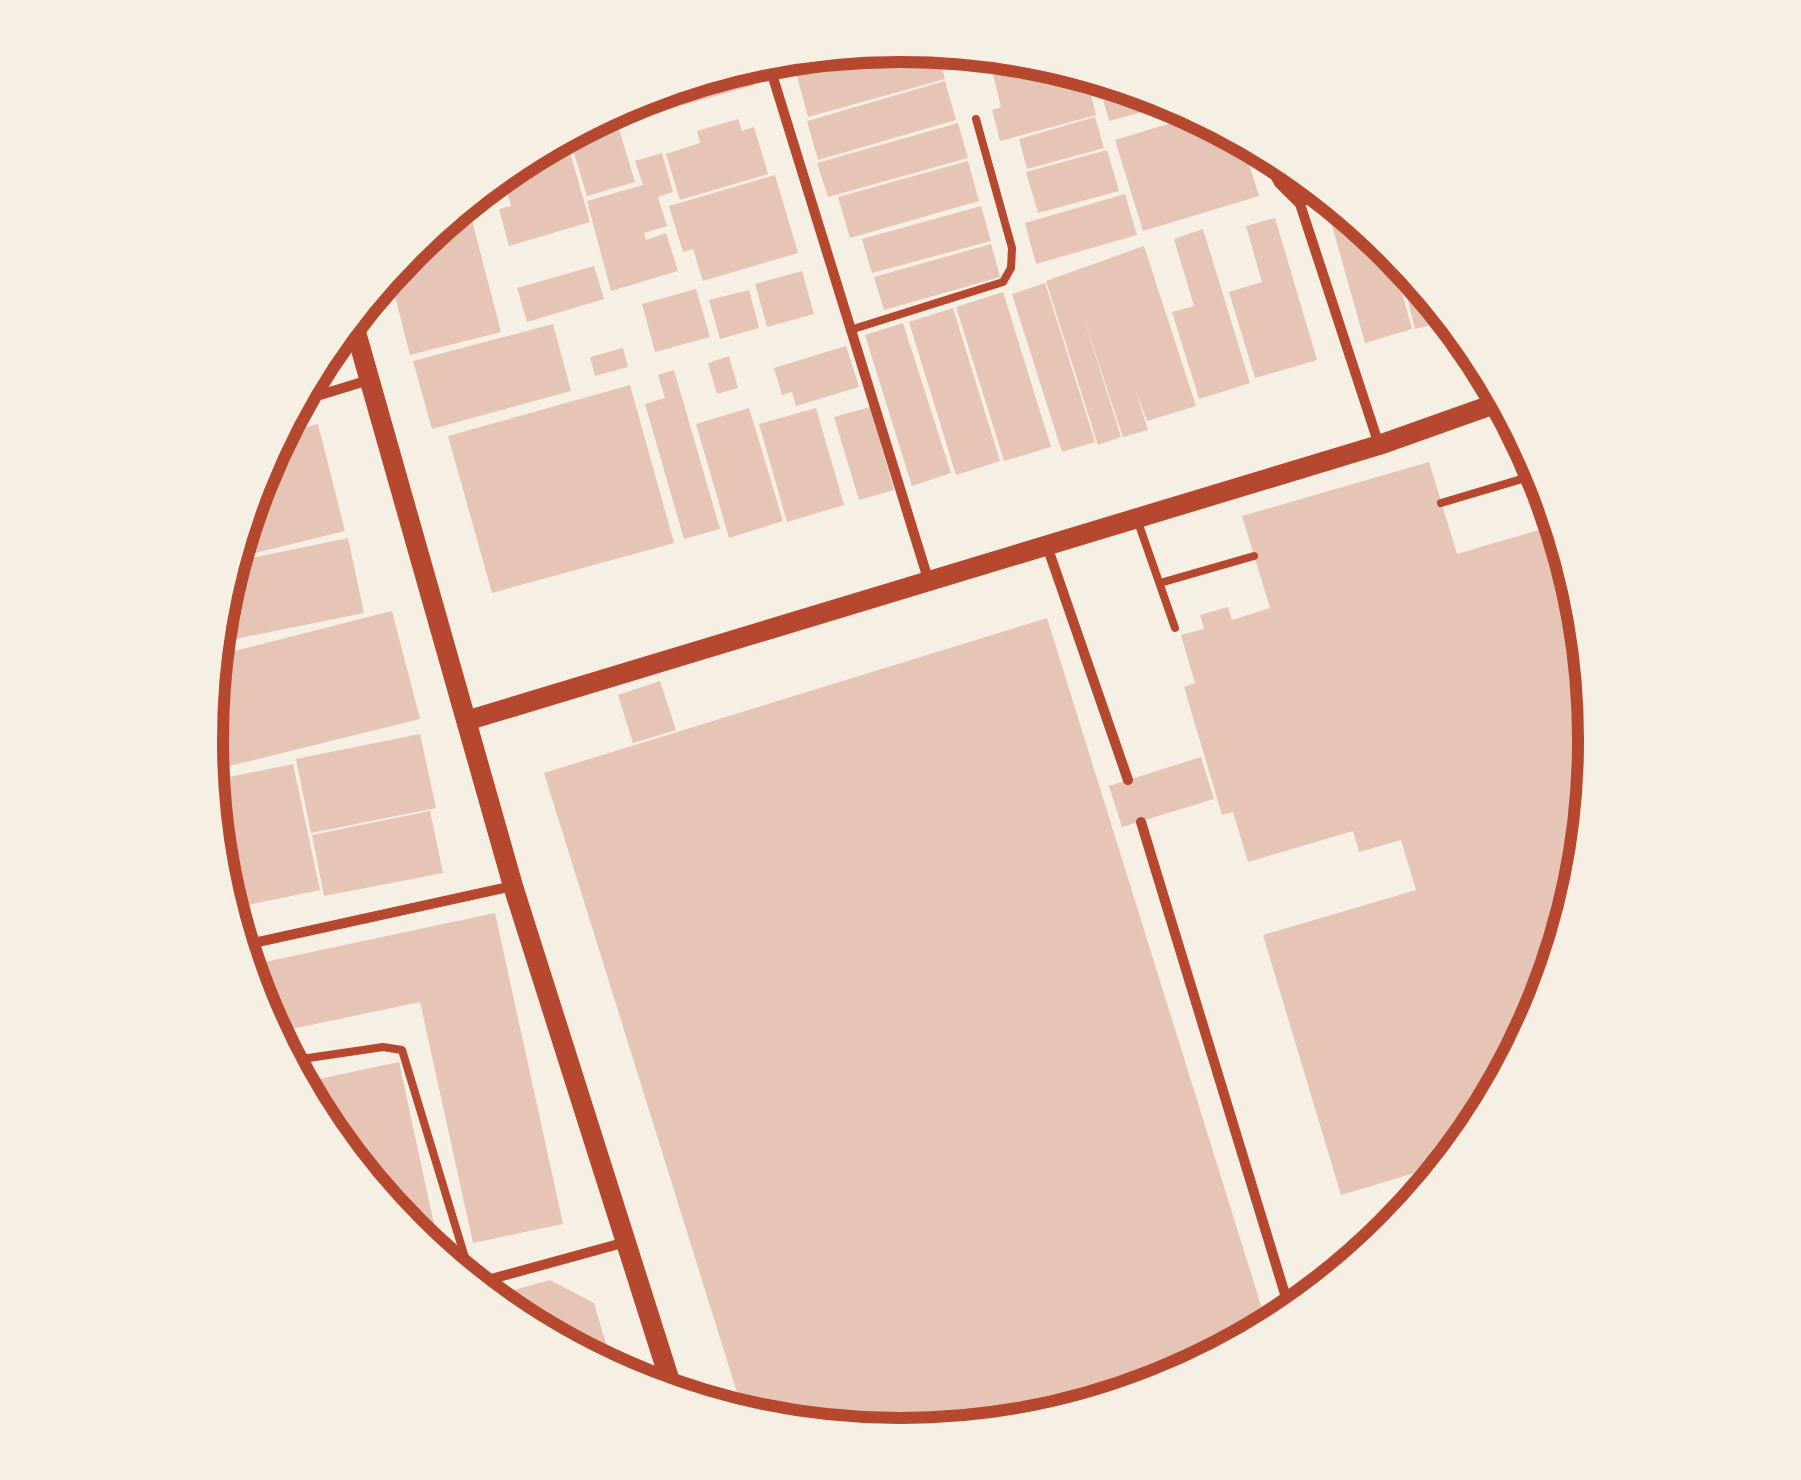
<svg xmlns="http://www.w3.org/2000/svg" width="1801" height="1480" font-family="Inter,sans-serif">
<rect width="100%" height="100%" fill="#f6efe4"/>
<path fill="#e6c5b7" d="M901,45L936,48L945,79L808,117L796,72Z
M988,54L1037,58L1085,73L1088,82L1060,90L1088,84L1096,115L1000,141L992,110L1001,107Z
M748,63L755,85L577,135L576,129L635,98Z
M1097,77L1167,98L1176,103L1109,121Z
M945,81L956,120L818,160L807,121Z
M1198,115L1241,138L1259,196L1143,231L1115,140Z
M1095,117L1104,148L1027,169L1019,139Z
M738,119L742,131L754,127L768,174L680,200L666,154L700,143L697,131Z
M958,123L968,158L828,197L817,163Z
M618,126L635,182L587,196L570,140Z
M565,135L590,222L509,246L499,209L511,206L501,173Z
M1107,150L1119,191L1038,213L1026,172Z
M662,153L673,192L658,197L667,226L644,233L646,240L666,233L678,271L611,291L587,201L643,185L635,161Z
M968,161L979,201L850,238L838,197Z
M775,175L798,253L703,281L693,249L683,252L669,206Z
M1125,194L1137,235L1036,264L1025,223Z
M1328,196L1389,246L1412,329L1365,343L1324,197Z
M467,201L501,332L410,355L389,273L409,248Z
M981,206L991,241L872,273L862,239Z
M1275,218L1317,360L1255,378L1229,292L1262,282L1246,226Z
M1203,229L1250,383L1199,399L1172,312L1194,306L1174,239Z
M991,244L1000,277L884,310L874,277Z
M1144,246L1196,406L1147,421L1135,389L1148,430L1123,437L1083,316L1121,437L1098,445L1046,281Z
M1396,253L1451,320L1415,329Z
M594,266L604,299L527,322L517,288Z
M802,271L814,314L767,327L755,284Z
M1045,283L1095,442L1062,452L1012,294Z
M696,289L710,337L655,352L642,304Z
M749,290L759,328L720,339L709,300Z
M1003,292L1051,447L1004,461L956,307Z
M953,308L1000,461L956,475L909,322Z
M903,323L951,473L912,486L865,335Z
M553,324L571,391L432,429L413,361Z
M846,346L859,387L796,406L792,392L782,395L774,368Z
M623,348L628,367L595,376L590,357Z
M729,356L738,388L717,394L708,363Z
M674,370L720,529L684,539L645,404L665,398L658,375Z
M630,385L674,543L492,593L448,436Z
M870,407L894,490L859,500L834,417Z
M749,408L783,521L729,538L696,424Z
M816,408L844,505L787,522L759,424Z
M318,424L345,531L234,558L259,474L280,434Z
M1429,462L1457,554L1552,526L1566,573L1572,572L1582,605L1595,741L1582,876L1542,1006L1478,1127L1448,1163L1341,1195L1263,935L1416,890L1401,840L1359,852L1353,831L1248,862L1233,812L1222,815L1184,687L1195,683L1181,635L1204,629L1200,615L1228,607L1232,620L1270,608L1242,516Z
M348,538L364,613L215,643L219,604L232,562Z
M392,611L420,719L209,771L206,739L214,656Z
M1047,618L1268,1328L1166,1382L1036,1422L900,1435L764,1422L744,1415L544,773Z
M660,681L676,730L633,743L618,695Z
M420,734L436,808L311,833L296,759Z
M1201,757L1214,799L1122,827L1109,786Z
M293,764L320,890L229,909L219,875L210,781Z
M430,811L443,873L324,896L312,835Z
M495,913L563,1224L473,1243L420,1002L273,1033L258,1005L246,966Z
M399,1062L441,1257L409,1231L322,1126L300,1083Z
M1399,1223L1392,1232L1359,1258L1353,1236Z
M550,1280L594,1303L614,1371L514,1318L489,1297Z"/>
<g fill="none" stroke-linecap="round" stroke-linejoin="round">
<path stroke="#b5482f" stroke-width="8" d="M850,330L1003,282L1011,268L1012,248L976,119
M1441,503L1542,473
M1138,522L1175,628
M1160,583L1254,556
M288,1061L383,1047L402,1050L473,1284"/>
<path stroke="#b5482f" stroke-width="10" d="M767,58L928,579
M772,74L860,49
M1262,149L1279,183L1300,204L1379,445
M1300,204L1319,188
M297,402L369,380
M1047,546L1128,780
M1141,822L1291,1314
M240,946L513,886
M473,1284L626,1242"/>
<path stroke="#b5482f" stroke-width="20" d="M352,318L513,886L674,1394
M469,720L1379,445L1503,401"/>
</g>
<path d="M0 0H1801V1480H0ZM900 62H901A677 677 0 0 1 1578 739V741A677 677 0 0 1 901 1418H900A677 677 0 0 1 223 741V739A677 677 0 0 1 900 62Z" fill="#f6efe4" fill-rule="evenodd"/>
<path fill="none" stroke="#b5482f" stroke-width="12" d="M900 62H901A677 677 0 0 1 1578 739V741A677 677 0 0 1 901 1418H900A677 677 0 0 1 223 741V739A677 677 0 0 1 900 62Z"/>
</svg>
